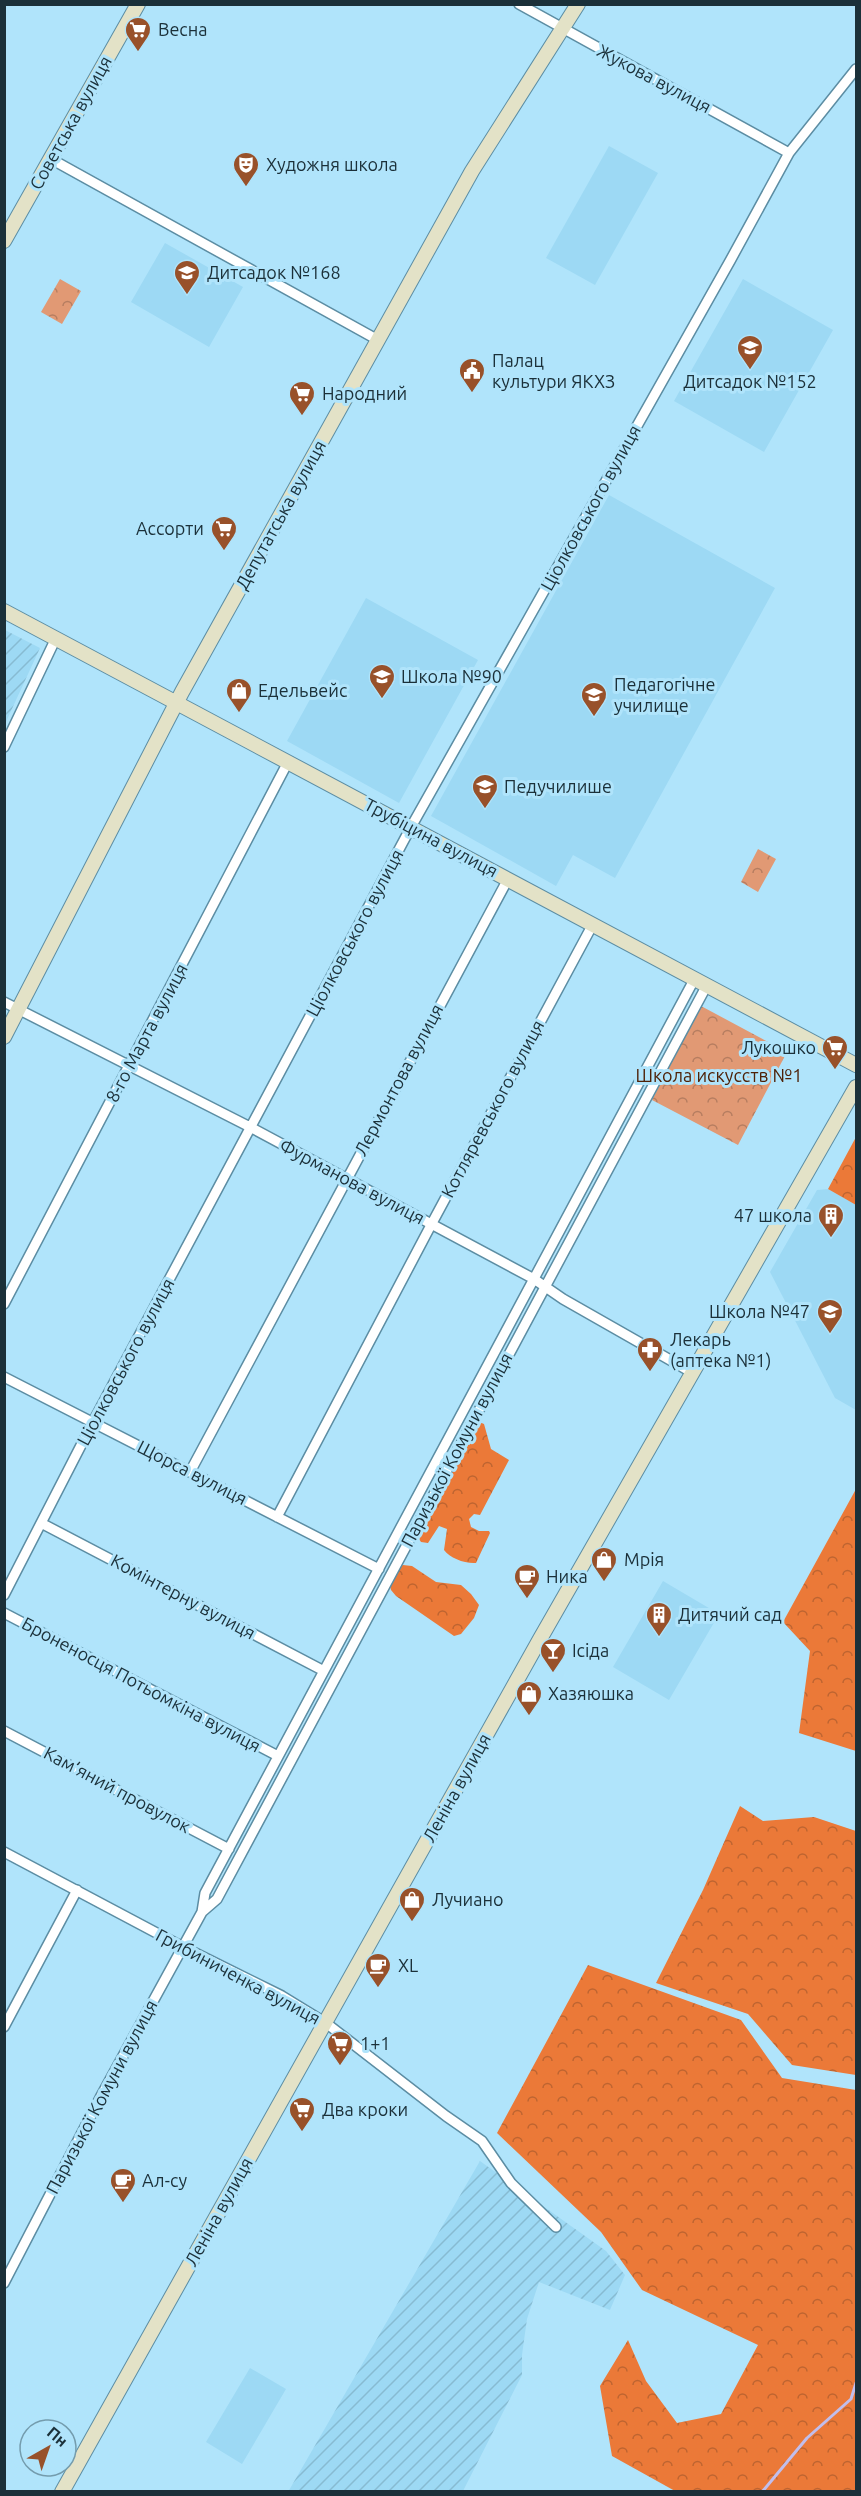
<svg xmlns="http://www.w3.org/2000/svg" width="861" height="2496" font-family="Ubuntu,sans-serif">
<defs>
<pattern id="industrial-furrows" width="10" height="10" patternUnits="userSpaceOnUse" patternTransform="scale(1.5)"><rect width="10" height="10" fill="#9dd9f4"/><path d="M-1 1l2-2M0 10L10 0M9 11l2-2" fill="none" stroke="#87bbd2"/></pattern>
<pattern id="forest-crowns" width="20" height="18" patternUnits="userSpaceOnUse" patternTransform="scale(1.5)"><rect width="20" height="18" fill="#eb7938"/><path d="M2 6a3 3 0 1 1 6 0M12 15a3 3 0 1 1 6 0" fill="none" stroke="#be6430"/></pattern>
<pattern id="park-crowns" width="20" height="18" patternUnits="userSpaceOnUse" patternTransform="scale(1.5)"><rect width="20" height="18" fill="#e19974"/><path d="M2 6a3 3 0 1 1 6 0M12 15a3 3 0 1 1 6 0" fill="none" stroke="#b67d60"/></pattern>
</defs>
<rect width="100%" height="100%" fill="#b0e4fb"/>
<path fill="#9dd9f4" d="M609,146L658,173L595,285L546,258Z
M165,243L243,287L209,347L131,302Z
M743,279L833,330L764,452L674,401Z
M609,495L775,588L615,878L573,855L556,886L431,816Z
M366,598L478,660L399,803L287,741Z
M828,1189L856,1205V1410L835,1398L770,1272L817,1190Z
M663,1581L719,1614L669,1700L613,1667Z
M250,2368L286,2389L242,2464L206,2442Z"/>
<path fill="url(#industrial-furrows)" d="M5,630L40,648L5,724Z
M480,2161L606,2251L625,2275L610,2310L539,2282L527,2319L522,2355V2375L463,2491L288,2492Z"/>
<path fill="url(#forest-crowns)" d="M856,1137V1205L828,1189Z
M477,1421L484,1424L491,1449L509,1460L480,1515L474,1514L469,1519L471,1527L479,1531H489L490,1533L476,1563C465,1564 450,1558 444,1550L447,1529L439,1526L428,1543L421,1542L417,1536Z
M856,1489V1751L799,1733L810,1651L783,1622Z
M403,1565L412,1566L436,1582L461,1585L471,1594L479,1605L474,1618L461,1634L454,1636L396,1596L391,1590L389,1582L397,1568Z
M740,1806L763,1821L814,1817L856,1831V2075L792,2065L748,2014L656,1983L703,1890Z
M588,1965L741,2020L782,2078L856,2090V2491H675L612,2456L600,2386L628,2340L646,2381L677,2423L721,2414L758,2345L642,2290L601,2232L497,2133Z"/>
<path fill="url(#park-crowns)" d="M60,279L81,291L62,324L41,312Z
M758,849L776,859L758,892L741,882Z
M701,1006L787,1052L738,1145L652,1100Z"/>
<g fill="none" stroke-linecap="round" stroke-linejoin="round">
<path stroke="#c1beec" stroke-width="3" d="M762,2492L807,2438L851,2399L856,2383"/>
<defs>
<path id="street" d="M519,4L789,153
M51,159L378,340
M4,747L56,638
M4,1002L252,1128L534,1279L563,1299L693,1373
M4,1304L288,762
M4,1377L379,1569
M190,1472L508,879
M277,1517L431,1225L593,924
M41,1523L324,1671
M4,1595L93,1422L411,827L730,261L789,153L856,69
M4,1613L278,1756
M4,1731L229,1849
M4,1852L183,1947L282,1996L326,2023L446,2116L482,2141L511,2183L556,2227
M202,1912L217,1899L707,985
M4,2027L77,1890
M4,2283L100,2098L202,1912L205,1893L695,978"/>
<path id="secondary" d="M4,241L138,4
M4,611L856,1065
M4,1037L182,692L472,171L578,4
M62,2492L540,1639L856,1087"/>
</defs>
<use href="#street" stroke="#5c8da3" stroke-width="12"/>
<use href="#secondary" stroke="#5c8da3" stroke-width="16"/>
<use href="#street" stroke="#fff" stroke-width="9"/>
<use href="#secondary" stroke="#e3e2c7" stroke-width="14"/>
</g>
<defs>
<symbol id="supermarket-pin" viewBox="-11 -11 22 30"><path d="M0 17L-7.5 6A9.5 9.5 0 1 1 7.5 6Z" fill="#98512a" stroke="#b0e4fb"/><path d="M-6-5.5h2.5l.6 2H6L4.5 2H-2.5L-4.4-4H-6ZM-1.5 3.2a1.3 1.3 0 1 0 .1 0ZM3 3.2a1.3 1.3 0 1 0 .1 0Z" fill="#fff"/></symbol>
<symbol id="theatre-pin" viewBox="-11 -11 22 30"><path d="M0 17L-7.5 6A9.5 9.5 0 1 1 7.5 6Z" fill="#98512a" stroke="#b0e4fb"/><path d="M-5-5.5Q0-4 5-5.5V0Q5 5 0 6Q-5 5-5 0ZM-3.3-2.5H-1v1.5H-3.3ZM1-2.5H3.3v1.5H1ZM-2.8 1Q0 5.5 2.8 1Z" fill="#fff"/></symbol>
<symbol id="school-pin" viewBox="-11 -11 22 30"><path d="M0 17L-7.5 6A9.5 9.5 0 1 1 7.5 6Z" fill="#98512a" stroke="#b0e4fb"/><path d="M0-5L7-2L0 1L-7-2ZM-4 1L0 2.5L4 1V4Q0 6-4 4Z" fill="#fff"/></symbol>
<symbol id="civic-pin" viewBox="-11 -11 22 30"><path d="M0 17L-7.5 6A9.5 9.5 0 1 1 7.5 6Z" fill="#98512a" stroke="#b0e4fb"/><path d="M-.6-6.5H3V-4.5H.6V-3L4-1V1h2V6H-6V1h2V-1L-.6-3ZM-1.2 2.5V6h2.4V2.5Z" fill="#fff"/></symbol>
<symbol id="shop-pin" viewBox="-11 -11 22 30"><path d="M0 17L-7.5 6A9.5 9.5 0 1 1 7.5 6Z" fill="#98512a" stroke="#b0e4fb"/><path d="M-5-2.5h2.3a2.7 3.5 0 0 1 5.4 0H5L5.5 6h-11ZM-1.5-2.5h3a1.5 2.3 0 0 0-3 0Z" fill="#fff"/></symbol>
<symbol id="university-pin" viewBox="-11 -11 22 30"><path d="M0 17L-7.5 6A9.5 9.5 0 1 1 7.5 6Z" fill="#98512a" stroke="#b0e4fb"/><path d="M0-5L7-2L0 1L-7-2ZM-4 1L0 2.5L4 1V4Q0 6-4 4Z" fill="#fff"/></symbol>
<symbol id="building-pin" viewBox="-11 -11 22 30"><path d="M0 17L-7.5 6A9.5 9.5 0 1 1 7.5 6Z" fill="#98512a" stroke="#b0e4fb"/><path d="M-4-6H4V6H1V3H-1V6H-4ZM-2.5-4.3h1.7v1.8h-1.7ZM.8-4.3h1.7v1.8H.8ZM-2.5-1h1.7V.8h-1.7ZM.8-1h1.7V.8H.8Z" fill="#fff"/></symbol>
<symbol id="pharmacy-pin" viewBox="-11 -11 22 30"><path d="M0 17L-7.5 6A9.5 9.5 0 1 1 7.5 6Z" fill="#98512a" stroke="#b0e4fb"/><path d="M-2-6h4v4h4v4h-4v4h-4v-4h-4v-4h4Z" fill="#fff"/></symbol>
<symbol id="cafe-pin" viewBox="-11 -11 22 30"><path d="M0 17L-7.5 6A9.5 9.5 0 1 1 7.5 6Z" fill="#98512a" stroke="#b0e4fb"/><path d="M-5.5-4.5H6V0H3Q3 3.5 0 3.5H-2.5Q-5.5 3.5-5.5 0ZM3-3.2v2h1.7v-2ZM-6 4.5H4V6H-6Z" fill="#fff"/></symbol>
<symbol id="bar-pin" viewBox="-11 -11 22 30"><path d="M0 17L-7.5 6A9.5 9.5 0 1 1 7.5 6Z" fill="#98512a" stroke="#b0e4fb"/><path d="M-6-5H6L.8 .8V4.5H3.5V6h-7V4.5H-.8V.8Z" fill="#fff"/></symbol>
</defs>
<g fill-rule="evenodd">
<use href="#supermarket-pin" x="123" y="15" width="30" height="40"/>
<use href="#theatre-pin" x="231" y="150" width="30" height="40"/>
<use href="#school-pin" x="172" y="258" width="30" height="40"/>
<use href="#school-pin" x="735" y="333" width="30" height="40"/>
<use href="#civic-pin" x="457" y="356" width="30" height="40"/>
<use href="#supermarket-pin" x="287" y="379" width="30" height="40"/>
<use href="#supermarket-pin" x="209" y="514" width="30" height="40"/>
<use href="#school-pin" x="367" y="662" width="30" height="40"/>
<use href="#shop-pin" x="224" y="676" width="30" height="40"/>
<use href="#university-pin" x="579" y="680" width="30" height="40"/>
<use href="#school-pin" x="470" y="772" width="30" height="40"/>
<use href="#supermarket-pin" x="820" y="1033" width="30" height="40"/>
<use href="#building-pin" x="816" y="1201" width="30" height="40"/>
<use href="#school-pin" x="815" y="1297" width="30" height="40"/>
<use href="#pharmacy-pin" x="635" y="1335" width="30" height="40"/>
<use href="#shop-pin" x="589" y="1545" width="30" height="40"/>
<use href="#cafe-pin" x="512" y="1562" width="30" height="40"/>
<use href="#building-pin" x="644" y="1600" width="30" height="40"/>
<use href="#bar-pin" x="538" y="1636" width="30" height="40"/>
<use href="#shop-pin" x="514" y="1679" width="30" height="40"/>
<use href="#shop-pin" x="397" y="1885" width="30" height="40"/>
<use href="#cafe-pin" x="363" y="1951" width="30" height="40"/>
<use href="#supermarket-pin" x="325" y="2029" width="30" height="40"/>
<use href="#supermarket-pin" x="287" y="2095" width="30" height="40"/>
<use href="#cafe-pin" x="108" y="2166" width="30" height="40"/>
</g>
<g text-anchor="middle" stroke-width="6" stroke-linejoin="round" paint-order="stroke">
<g font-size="18" fill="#1b3039" stroke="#b0e4fb" text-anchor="start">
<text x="158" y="36">Весна</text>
<text x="266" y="171">Художня школа</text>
<text x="207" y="279">Дитсадок №168</text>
<text x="492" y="367">Палац<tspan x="492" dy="21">культури ЯКХЗ</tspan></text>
<text x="750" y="388" text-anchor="middle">Дитсадок №152</text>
<text x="322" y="400">Народний</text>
<text x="204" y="535" text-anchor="end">Ассорти</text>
<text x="401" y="683">Школа №90</text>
<text x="614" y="691">Педагогічне<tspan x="614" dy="21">училище</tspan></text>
<text x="258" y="697">Едельвейс</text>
<text x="504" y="793">Педучилише</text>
<text x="816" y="1054" text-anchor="end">Лукошко</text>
<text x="812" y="1222" text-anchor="end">47 школа</text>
<text x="810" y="1318" text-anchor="end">Школа №47</text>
<text x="670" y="1346">Лекарь<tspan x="670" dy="21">(аптека №1)</tspan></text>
<text x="624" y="1566">Мрія</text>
<text x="546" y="1583">Ника</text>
<text x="678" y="1621">Дитячий сад</text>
<text x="572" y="1657">Ісіда</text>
<text x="548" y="1700">Хазяюшка</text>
<text x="432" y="1906">Лучиано</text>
<text x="398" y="1972">XL</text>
<text x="360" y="2050">1+1</text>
<text x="322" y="2116">Два кроки</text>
<text x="142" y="2187">Ал-су</text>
</g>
<g font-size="18" fill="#1b3039" stroke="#b0e4fb">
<text transform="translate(654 79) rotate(28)" y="6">Жукова вулиця</text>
<text transform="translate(71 123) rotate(-61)" y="6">Советська вулиця</text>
<text transform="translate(591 508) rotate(-61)" y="6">Ціолковського вулиця</text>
<text transform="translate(281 515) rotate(-61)" y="6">Депутатська вулиця</text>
<text transform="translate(431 838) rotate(28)" y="6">Трубіцина вулиця</text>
<text transform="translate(355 933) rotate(-62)" y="6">Ціолковського вулиця</text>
<text transform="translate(147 1033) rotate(-62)" y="6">8-го Марта вулиця</text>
<text transform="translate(399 1080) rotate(-62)" y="6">Лермонтова вулиця</text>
<text transform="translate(493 1109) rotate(-62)" y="6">Котляревського вулиця</text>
<text transform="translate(352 1182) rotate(28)" y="6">Фурманова вулиця</text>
<text transform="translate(126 1362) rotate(-62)" y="6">Ціолковського вулиця</text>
<text transform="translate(457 1450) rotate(-62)" y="6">Паризької Комуни вулиця</text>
<text transform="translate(192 1473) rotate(27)" y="6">Щорса вулиця</text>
<text transform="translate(183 1597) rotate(28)" y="6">Комінтерну вулиця</text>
<text transform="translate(141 1685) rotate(28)" y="6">Броненосця Потьомкіна вулиця</text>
<text transform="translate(457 1788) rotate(-61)" y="6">Леніна вулиця</text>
<text transform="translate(117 1790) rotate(28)" y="6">Кам’яний провулок</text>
<text transform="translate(238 1977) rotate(28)" y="6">Грибиниченка вулиця</text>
<text transform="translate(102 2097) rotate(-62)" y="6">Паризької Комуни вулиця</text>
<text transform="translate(219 2212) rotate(-61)" y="6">Леніна вулиця</text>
</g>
<g font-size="18" fill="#4e2107" stroke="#b0e4fb">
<text x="719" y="1082">Школа искусств №1</text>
</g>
</g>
<rect width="861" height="2496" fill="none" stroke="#1b3039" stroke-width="12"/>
<g transform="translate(48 2448) rotate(40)"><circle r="28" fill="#b0e4fb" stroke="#749cad" stroke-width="1.5"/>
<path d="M0-4.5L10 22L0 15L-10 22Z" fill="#98512a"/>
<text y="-9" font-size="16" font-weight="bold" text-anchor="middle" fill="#1b3039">Пн</text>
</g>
</svg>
